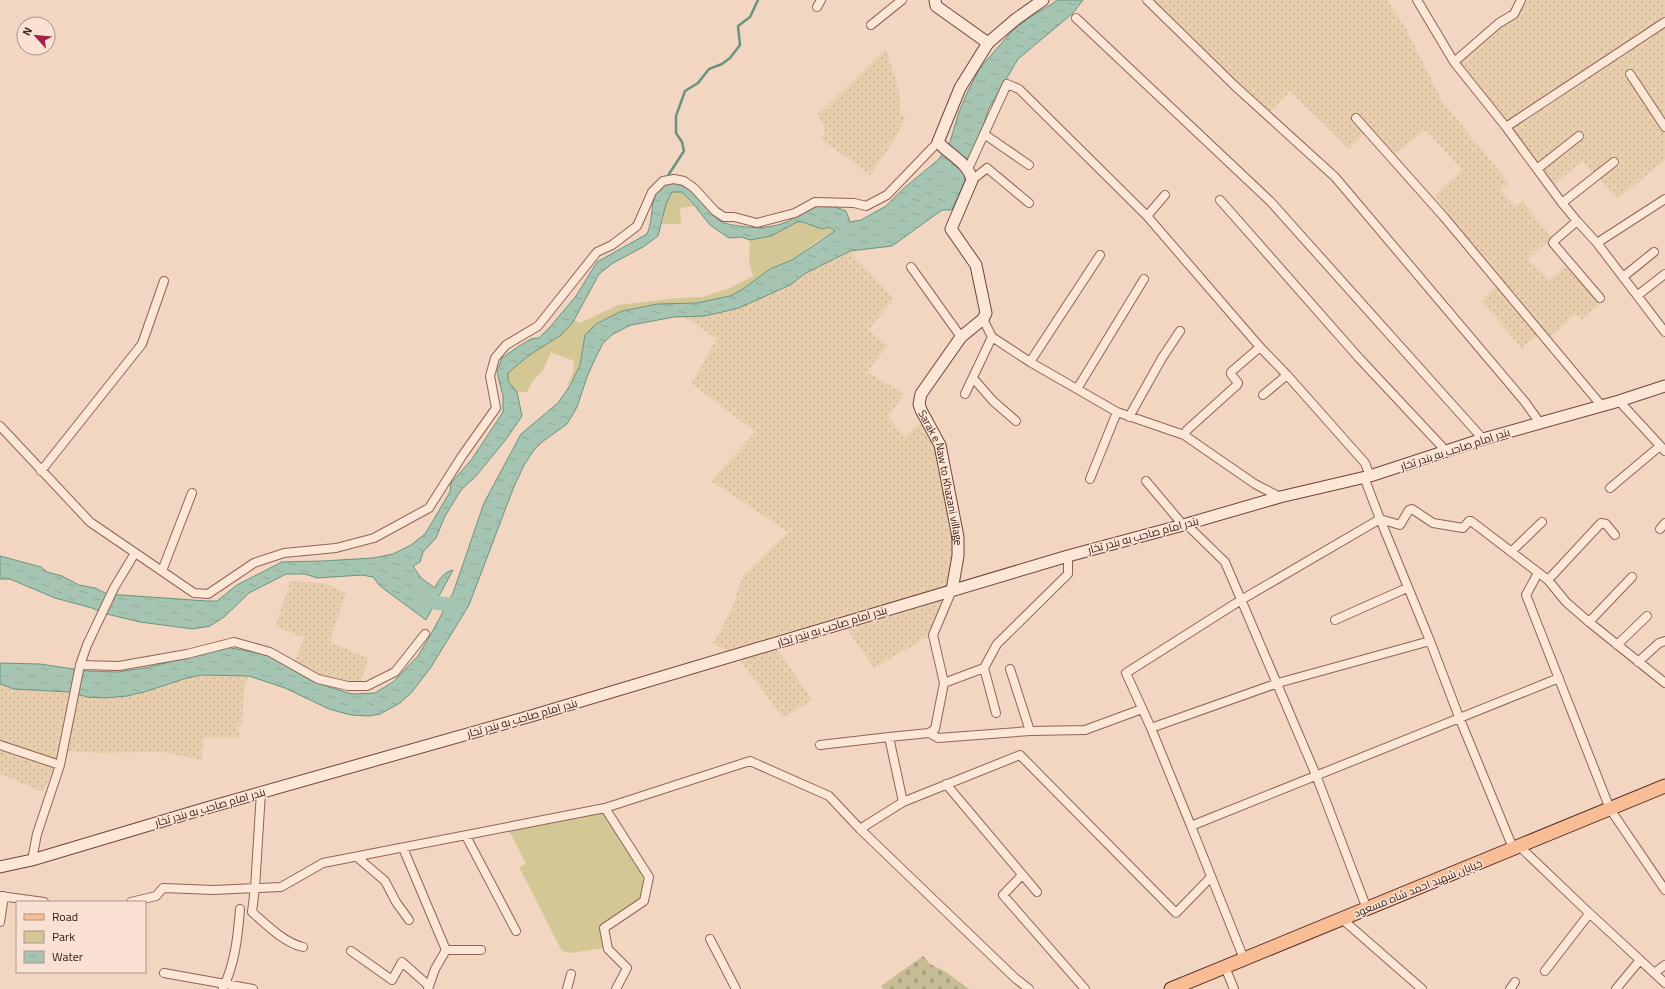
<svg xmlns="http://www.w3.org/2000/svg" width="1665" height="989" font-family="Georgia,Cairo,serif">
<defs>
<pattern id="farmland-dots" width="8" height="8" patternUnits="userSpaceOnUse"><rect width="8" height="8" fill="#e9ceae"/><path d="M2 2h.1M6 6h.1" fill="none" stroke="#c9b195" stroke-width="1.8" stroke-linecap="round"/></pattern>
<pattern id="cemetery-stones" width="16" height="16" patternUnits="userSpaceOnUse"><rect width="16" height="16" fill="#c6bd95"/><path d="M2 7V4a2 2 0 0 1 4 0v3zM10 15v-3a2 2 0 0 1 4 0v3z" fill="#aba280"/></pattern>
<pattern id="water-ripples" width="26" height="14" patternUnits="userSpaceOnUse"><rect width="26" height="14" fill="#a5c5b2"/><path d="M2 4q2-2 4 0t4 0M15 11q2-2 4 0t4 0" fill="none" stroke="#8fa999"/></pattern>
</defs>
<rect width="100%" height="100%" fill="#f2d6c2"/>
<path fill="url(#farmland-dots)" d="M1151,0H1387L1406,29L1442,101L1509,183L1501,190L1516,207L1522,201L1552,238L1528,259L1549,280L1572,262L1605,299L1582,320L1575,314L1551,337L1544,329L1522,348L1481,301L1503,280L1434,196L1462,170L1426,130L1395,154L1368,130L1349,149L1290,91L1270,112Z
M1518,0H1665V160L1617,199L1582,161L1553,186L1456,61L1516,12Z
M886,49L899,90L901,115L906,118L895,139L870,175L821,139L825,130L818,114Z
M850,251L894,299L868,330L888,345L867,372L905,394L888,416L905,437L928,416L958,544L936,632L874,668L846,628L778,650L812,700L783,718L739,659L713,643L731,610L743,576L788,532L711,481L755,432L691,383L717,339L684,317L705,316L790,285L806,273Z
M290,581L324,583L346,593L330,642L368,658L359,689L320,675L294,662L304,638L275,626Z
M201,675L249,676L244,689L242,726H237L240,738H203L202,760L162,752L98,753L62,751L43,792L0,774V684L14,689L70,692L105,698L127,696L144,692L187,678Z"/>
<path fill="#d2c795" d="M672,192H682L695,206L680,208L681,224H662L666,204Z
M797,222C809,223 817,229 829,227L835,231L817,241L792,260L770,269L743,289L730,296L697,303L658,304L622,311L596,324L585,335L580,365L571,384L567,385L573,373L574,361L551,352L543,370L532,382L527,392H517L508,381V373L528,356L561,335L574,320L580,323L618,305L678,298L703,297L730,288L753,276L749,262L750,240L771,236Z
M605,810L647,876L641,901L601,925L609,947L571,953L562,951L519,867L526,864L509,831Z"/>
<path fill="url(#cemetery-stones)" d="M923,956L930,964L946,972L969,989H883L881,986Z"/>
<path fill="url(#water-ripples)" stroke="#6a947d" d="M1057,0H1083L1073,13L1018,59L988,110L975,154L963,171L965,180L952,210H942L892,246L850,251L806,273L790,285L739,308L705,316L674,317L631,325L613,334L603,343L595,359L587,377L577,407L567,424L542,442L534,450L524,465L513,489L469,605L431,667L412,692L400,703L380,714L369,716L351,715L329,709L285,688L249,676L201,675L187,678L144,692L127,696L105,698L87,697L70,692L14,689L0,684V663L40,664L87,671L118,672L150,667L226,647L268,655L310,680L332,688L352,694L375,693L393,682L418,656L431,634L453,593L484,503L521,434L558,403L571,384L580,365L585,335L596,324L622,311L658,304L697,303L730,296L743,289L770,269L792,260L835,231L829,227L822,229L803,222H797L771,236L750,240L741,237L729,238L710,225L691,201L682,192H672L666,204L658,236L643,247L613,263L599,274L573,322L561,335L528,356L508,373V381L517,392L522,416L507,438L476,476L461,490L445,516L436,538L423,552L420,562L413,566L421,578L435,588C438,580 444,572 453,570L426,620L380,586L373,577L362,575L317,578L305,574H286L249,593L224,617L210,626L193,629L140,622L107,614L92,608L55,598L10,579H0V556L41,567L47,572L62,576L79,585L95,588L107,594L207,601H217L237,585L282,562L322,561L373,558L393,554L411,545L425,534L450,492L451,483L472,459L503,412V396L497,372L502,358L519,346L531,339L539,338L550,327L576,296L597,262L647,234C656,214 646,190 670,182C690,176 706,210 719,220C724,224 733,225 739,226C756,229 771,228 787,222C795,219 800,212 808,209C820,202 834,206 846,211L850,222L861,220L886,206L903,189L939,159L950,142L959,112L968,91L980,68L1012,31L1033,15L1052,4Z"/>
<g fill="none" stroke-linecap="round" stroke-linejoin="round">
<path stroke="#6a947d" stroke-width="2.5" d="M669,179V174L684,151L682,142L676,133V116L685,91L698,83L709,69L722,64L730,58L740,45L738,26L750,17L758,0"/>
<path stroke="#a5c5b2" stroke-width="14" d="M419,597L424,601L459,606"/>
<defs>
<path id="street" d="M1147,0L1235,86L1335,177L1525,402L1540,423
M1417,0L1454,62L1506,127L1562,203L1577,221L1597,243L1665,332
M817,7L821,0
M1076,18L1270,201L1483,439
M871,25L902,0
M1454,62L1499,23L1514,14L1521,0
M1630,74L1665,127
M1356,118L1444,217L1601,405
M1506,127L1665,22
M984,134L1029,165
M968,169L1007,84L1019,89L1147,216L1260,347L1287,375L1365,463L1370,476
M1537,169L1579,136
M972,180L987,168L1029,203
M1220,200L1359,358L1447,452
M1562,203L1614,162
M1147,216L1165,195
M1577,221L1554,241L1553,243L1600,298
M1597,243L1665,199
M911,267L961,337
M1623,277L1654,252
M1638,295L1665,274
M983,319L992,337L1030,362L1117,412L1184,435L1255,484L1280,497
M1030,362L1100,255
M973,378L993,401L1016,421
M1077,389L1144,279
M965,394L992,337
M1263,395L1287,375
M1619,401L1665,451
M1129,417L1162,358L1180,331
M0,426L90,522L194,593L208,594L254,563L284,553L336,548L374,538L429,508L462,456L496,408L490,376L495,358L506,345L538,326L597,252L612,245L637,226L652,192L663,181L674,179L684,181L694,188L715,211L724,217H734L757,223L795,213L815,202L854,203L866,206L887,195L938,142
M1184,435L1187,430L1237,385L1238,383L1231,374V372L1260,347
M41,471L142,344L164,281
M1364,477L1380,519L1430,641L1459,717L1513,848
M1090,479L1117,412
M1146,481L1183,525
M1610,488L1660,446
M1186,524L1225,562L1316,775L1367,909
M1660,529L1665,523
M1511,552L1542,522
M162,571L192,493
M1538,573L1526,595L1610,809L1665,890
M1548,580L1601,523L1606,524L1615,535
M1335,620L1407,588
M1589,622L1632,577
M1430,641L1278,683L1151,728L1126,673L1241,600L1380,519L1400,525L1409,510L1412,509L1433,523L1463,528L1469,521H1471L1548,580L1566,602L1589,622L1665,683
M1617,645L1647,616
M1638,662L1659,643L1665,641
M80,665L119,666L187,654L234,642L270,652L318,679L348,686H367L395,672L425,634
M1010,669L1030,731
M944,683L984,668
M996,713L984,668L997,644L1068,574V556
M1151,728L1191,826
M929,733L935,729L944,683L933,635L952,590
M0,745L60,765
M820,745L889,737
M946,784L1037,892
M261,792L255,888L252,912C267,925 283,942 303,947
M903,802L1020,755L1176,913L1211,877
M605,808L649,877L644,901L604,928L608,949L627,968L616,989
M860,829L1015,978L1029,989
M466,836L516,931
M1519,846L1586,910L1665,983
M403,848L446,950L435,969L428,989
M357,857L385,881L396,902L409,920
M32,860L37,834L60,765L80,665L87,645L114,588L135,553
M1022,875L1003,895L1085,989
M0,896L44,902
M131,902L156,896L163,888L214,890L281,887L323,863L605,808L750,761L829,796L860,829L903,802L889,737L929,733L938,738L1030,731L1085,730L1142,709
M1342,919L1422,989
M0,922L4,896
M710,939L736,989
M446,950H481
M351,951L392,980L402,962L429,986
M1244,959L1191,826L1559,678
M1225,967L1234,989
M1545,971L1589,914
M164,973L253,989
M1654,973L1665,965
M223,988C235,964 238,935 240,909
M567,989L571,974
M1510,989L1515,982
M1616,989L1640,960"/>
<g id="secondary">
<path id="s1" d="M935,0L936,6L988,43L960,88L938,142C948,154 969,163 972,180L951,229L976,265L986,313L983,319L961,337L921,394L919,404L921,410L940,445L958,537V556L952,590"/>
<path d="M988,43L1016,19L1043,0"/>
<path d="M0,867L32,860L203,809L531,716L1068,556L1183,525L1280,497L1370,476L1483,439L1619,401L1665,386"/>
</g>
<path id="primary" d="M1171,989L1665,786"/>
</defs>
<use href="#street" stroke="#8f6457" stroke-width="10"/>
<use href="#secondary" stroke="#70453a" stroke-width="13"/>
<use href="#primary" stroke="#5c342c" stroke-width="15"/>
<use href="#street" stroke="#fce6d6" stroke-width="8"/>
<use href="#secondary" stroke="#fce6d6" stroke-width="11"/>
<use href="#primary" stroke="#f9bd96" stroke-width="13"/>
</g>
<g text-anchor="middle" stroke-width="3" stroke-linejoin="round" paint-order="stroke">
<g font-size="11" fill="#3d231d" stroke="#f9e2d3">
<text transform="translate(1455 449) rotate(-18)" y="4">بندر امام صاحب به بندر تخار</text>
<text dy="4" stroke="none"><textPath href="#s1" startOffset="572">Sarak e Naw to Khazani village</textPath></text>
<text transform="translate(1143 535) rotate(-15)" y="4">بندر امام صاحب به بندر تخار</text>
<text transform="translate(832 626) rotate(-17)" y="4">بندر امام صاحب به بندر تخار</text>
<text transform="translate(522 718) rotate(-16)" y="4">بندر امام صاحب به بندر تخار</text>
<text transform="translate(210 807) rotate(-16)" y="4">بندر امام صاحب به بندر تخار</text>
<text transform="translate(1418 888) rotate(-22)" y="4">خیابان شهید احمد شاه مسعود</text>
</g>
</g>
<rect x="16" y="901" width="130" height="72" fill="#f9e2d3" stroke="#ae968a"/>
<rect x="24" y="914" width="20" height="6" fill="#f9bd96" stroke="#ae968a"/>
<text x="52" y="921" font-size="12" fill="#3d231d">Road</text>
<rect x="24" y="931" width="20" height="12" fill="#d2c795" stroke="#ae968a"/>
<text x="52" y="941" font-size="12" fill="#3d231d">Park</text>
<rect x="24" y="951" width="20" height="12" fill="url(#water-ripples)" stroke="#ae968a"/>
<text x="52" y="961" font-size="12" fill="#3d231d">Water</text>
<g transform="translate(36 36) rotate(297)"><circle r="19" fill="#f9e2d3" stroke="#ae968a"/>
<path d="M0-3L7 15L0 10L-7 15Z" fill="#a42148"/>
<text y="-6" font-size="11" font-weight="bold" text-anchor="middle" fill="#3d231d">N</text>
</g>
</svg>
